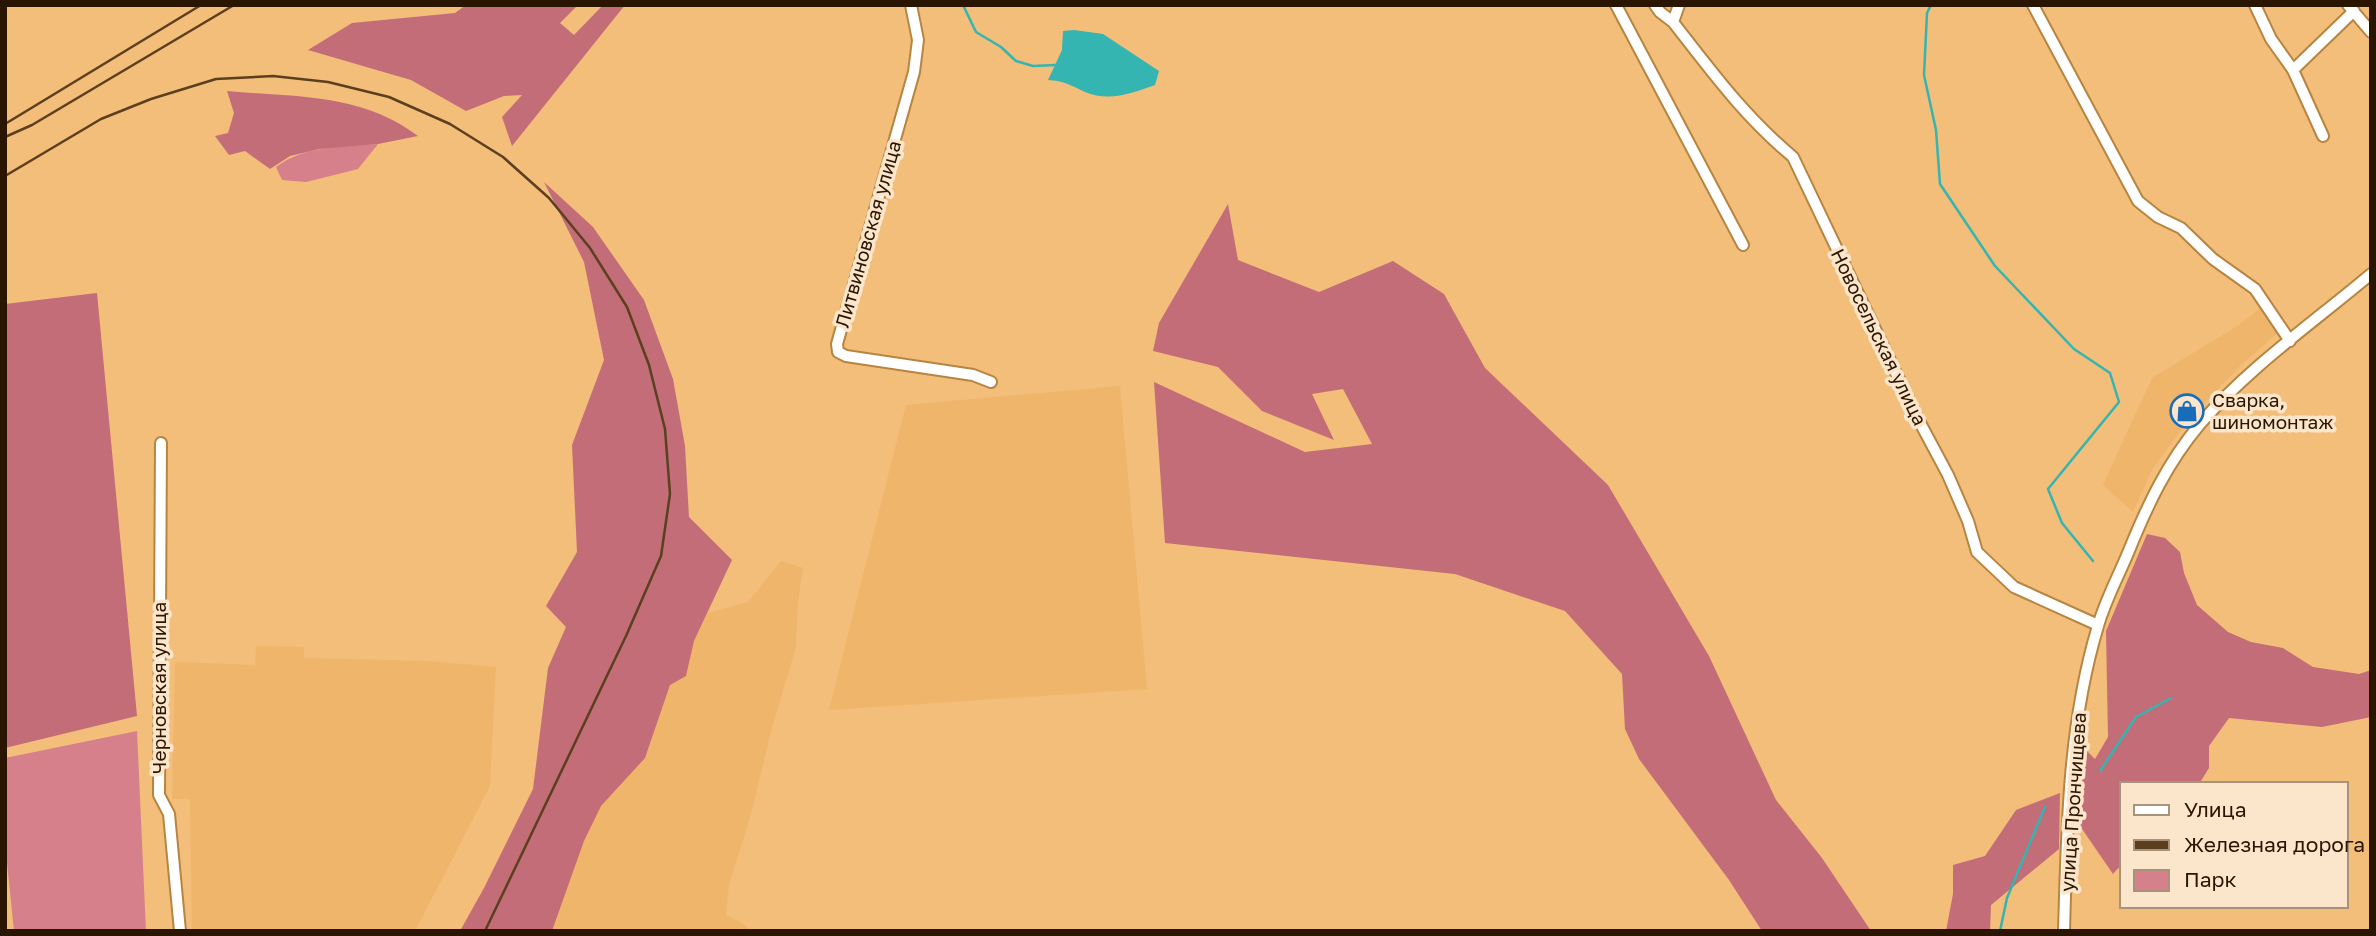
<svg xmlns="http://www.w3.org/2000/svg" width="2376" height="936" font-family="'Golos Text',sans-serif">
<rect width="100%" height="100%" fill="#f3bd7a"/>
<path fill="#efb56a" d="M2260,308L2279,332L2243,363L2191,417L2153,468L2133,512L2103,485L2152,378L2239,325Z
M1120,386L1147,689L829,710L906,405Z
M781,561L803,568L798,601L796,647L772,728L750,818L729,884L726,915L747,926L746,931H552L584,841L601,805L645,758L670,685L686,676L694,641L708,613L748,602Z
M256,646L304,647V658L428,661L496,667L490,786L415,931H192L190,799H172L175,662L255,665Z"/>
<path fill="#d6808b" d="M378,144L358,169L306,182L282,180L276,167C305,145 343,147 378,144Z
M137,731L146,931H14L5,843V758Z"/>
<path fill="#c36d79" d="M466,5H578L560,23L574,35L603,5H625L512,146L502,117L522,95L504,96L466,111L411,80L308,50L352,23L455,13Z
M227,91C295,97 361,93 418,136L378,144L319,149L290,156L270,169L245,151L229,155L215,136L228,133L234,113Z
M544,182L593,227L644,300L673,379L685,446L689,517L732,560L694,641L686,676L670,685L645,758L601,806L584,841L552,931H460L484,888L533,789L548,668L566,627L546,606L577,552L572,445L604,360L584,262Z
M1228,204L1238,260L1319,292L1393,261L1444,294L1485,368L1608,485L1709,656L1776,800L1822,858L1871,931H1762L1729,880L1639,759L1625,729L1622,674L1565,611L1455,574L1165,543L1154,382L1305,452L1372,444L1343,389L1312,394L1334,440L1262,411L1218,367L1153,351L1159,323Z
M97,293L137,716L5,748V304Z
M2147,534L2165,538L2180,552L2184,573L2197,605L2228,632L2251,642L2283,648L2313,667L2359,674L2371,670V717L2322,727L2229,718L2209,746V768L2199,784H2122V864L2113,874L2080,826L2085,734L2086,750L2095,759L2108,737L2106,631Z
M2060,793L2059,849L1991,905L1990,931H1946L1953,894V865L1985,856L2016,810Z"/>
<path fill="#34b5b1" d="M1074,30L1103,34L1159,71L1155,85C1133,93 1109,102 1085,92C1070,85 1065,81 1048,80L1062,50L1063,31Z"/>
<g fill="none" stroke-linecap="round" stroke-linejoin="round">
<path stroke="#34b5b1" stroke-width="2.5" d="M963,5L976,32L1001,47L1016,61L1033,66L1056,65
M1931,5L1927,13L1924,75L1936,130L1940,184L1995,266L2074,349L2110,373L2119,402L2048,489L2062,523L2093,561
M2100,771L2136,717L2171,698
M2000,931L2007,898L2045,807"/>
<defs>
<path id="minor" d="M911,5L918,40L914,72L837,344L838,352L846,356L973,375L991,382
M1616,5L1743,245
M1655,5L1660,12L1673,22
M1679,5L1673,22C1712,72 1744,116 1793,157L1917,417L1948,475L1968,521L1977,552L2014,587L2098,625
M2033,5L2138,201L2158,217L2181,228L2213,259L2255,289L2290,341
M2255,5L2271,39L2293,70L2323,136
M2348,5L2371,32
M2293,70L2354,11
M161,443L159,795L169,814L180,931
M2064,931C2067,828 2068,725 2098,626C2105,601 2118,577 2128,553C2147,506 2167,463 2200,424C2248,368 2314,322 2371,274"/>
</defs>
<use href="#minor" stroke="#b78542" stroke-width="14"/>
<use href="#minor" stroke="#fff" stroke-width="10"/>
<path stroke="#5b3f1e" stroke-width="2.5" d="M5,124L201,5
M5,137L32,125L234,5
M5,176L101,119L151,99L216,79L273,76L328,82L389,97L450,124L503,157L549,198L590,248L627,307L649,365L665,429L670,494L661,556L626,636L485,931"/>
</g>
<defs>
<symbol id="shop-ring" viewBox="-11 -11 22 22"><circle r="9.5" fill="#fbe5cb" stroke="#186cba" stroke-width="1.5"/><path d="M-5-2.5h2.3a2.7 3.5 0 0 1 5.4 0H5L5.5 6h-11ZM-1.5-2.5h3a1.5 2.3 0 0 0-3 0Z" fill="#186cba"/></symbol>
</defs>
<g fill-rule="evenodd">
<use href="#shop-ring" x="2168" y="392" width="38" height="38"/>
</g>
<g text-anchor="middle" stroke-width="7" stroke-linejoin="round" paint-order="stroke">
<g font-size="19" fill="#291500" stroke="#fbe5cb">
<text transform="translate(868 234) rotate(-74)" y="7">Литвиновская улица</text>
<text transform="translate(1879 337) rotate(64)" y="7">Новосельская улица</text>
<text transform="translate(159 688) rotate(-90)" y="7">Черновская улица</text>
<text transform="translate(2073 802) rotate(-86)" y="7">улица Прончищева</text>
</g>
<g font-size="19" fill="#291500" stroke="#fbe5cb" text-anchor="start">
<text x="2212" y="407">Сварка,<tspan x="2212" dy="22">шиномонтаж</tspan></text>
</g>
</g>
<rect width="2376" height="936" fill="none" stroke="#291500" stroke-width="14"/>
<rect x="2120" y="782" width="228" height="126" fill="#fbe5cb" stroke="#a7927a" stroke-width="2"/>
<rect x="2134" y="805" width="35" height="10" fill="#ffffff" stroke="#a7927a" stroke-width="2"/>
<text x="2184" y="817" font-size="21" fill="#291500">Улица</text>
<rect x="2134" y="840" width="35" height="10" fill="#5b3f1e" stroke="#a7927a" stroke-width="2"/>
<text x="2184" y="852" font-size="21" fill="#291500">Железная дорога</text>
<rect x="2134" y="870" width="35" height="21" fill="#d6808b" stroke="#a7927a" stroke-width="2"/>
<text x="2184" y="887" font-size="21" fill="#291500">Парк</text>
</svg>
